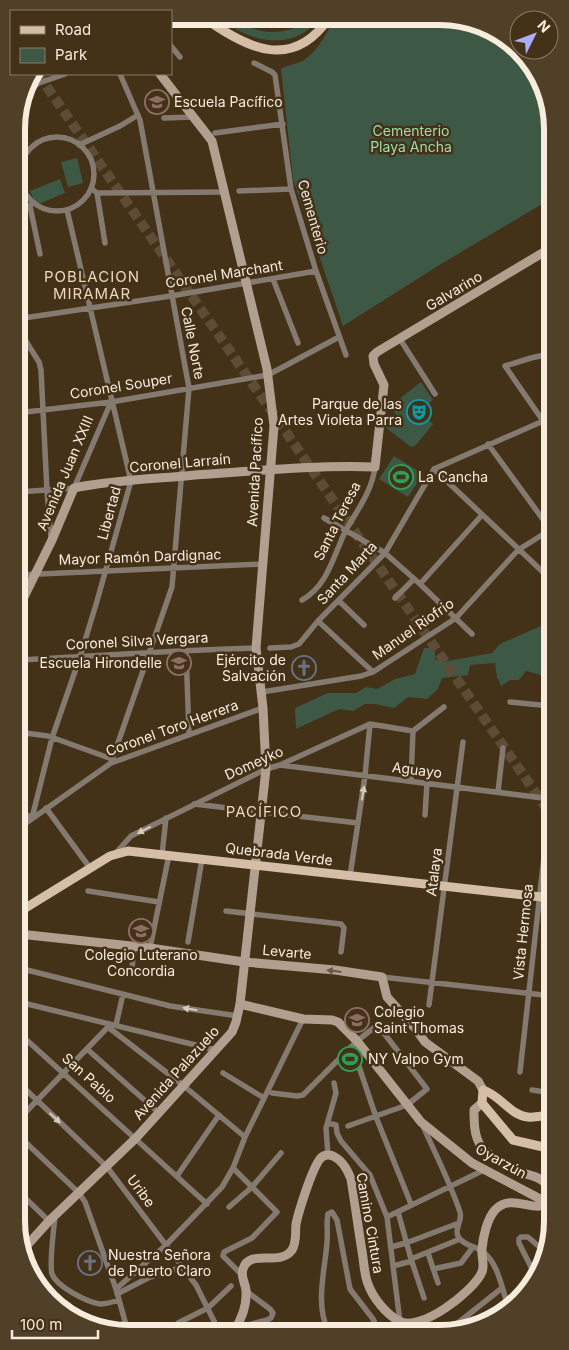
<svg xmlns="http://www.w3.org/2000/svg" width="569" height="1350" font-family="Inter,sans-serif">
<rect width="100%" height="100%" fill="#433118"/>
<path fill="#3e5846" d="M217,17C236,17 252,33 273,32C283,32 293,29 303,25C309,21 313,17 320,18C315,23 309,30 303,33C274,50 241,35 217,17Z
M334,18H462L519,49L549,100V200L441,264L343,326L293,179L281,69C287,65 293,65 300,62C315,56 328,32 334,18Z
M77,158L83,183L68,187L61,162Z
M60,179L65,193L36,205L30,191Z
M421,382L433,400L422,409V413L433,424L416,445L411,447L385,427L397,416L390,406Z
M394,456L423,474L408,497L379,479Z
M551,615V669L544,670L541,675L526,671L519,680H510L501,686L497,677L495,663L470,665L468,675L442,678L438,689L427,699L408,697L394,708L375,704H365L353,711L339,709L296,729L295,708L328,693H356L366,687L377,689L395,679L415,674L424,648H435V659L442,662L492,653L500,644L543,625Z"/>
<g fill="none" stroke-linecap="round" stroke-linejoin="round">
<path stroke="#5e4d36" stroke-width="10" stroke-dasharray="10 5" stroke-linecap="butt" d="M38,74L551,815"/>
<path stroke="#847a6f" stroke-width="5.5" d="M171,46L180,57
M254,63L272,72L275,75L291,189L316,271L346,355
M24,93L39,83L65,74
M164,118L194,117
M215,133L283,124
M20 174a37 37 0 1 1 74 0a37 37 0 1 1-74 0Z
M79,145L120,126L138,115
M91,188L97,193L224,192
M239,191L291,189
M97,193L105,243
M30,206L40,254
M17,214L32,204
M273,279L298,343
M17,319L171,296L316,271
M17,327L39,362L41,370L47,491L51,538
M400,339L435,394
M549,354L531,358L505,366L550,431
M17,413L111,402L268,375L339,337
M488,444L550,529
M434,469L545,574
M18,492L74,488L111,402
M324,518L385,553L420,584L472,634
M18,575L263,564
M420,584L482,515
M395,598L414,579
M302,600C328,586 334,554 346,530C358,509 372,491 375,467
M339,601L364,625
M318,621L373,672
M270,648L291,647L299,644L318,621L385,553L434,469L550,418
M186,650L189,735
M18,660C98,656 177,650 256,648
M262,692L361,676L373,672L456,618L518,550L550,530
M510,702L551,706
M18,732L48,736L112,759
M111,763L172,587L189,388L140,120L120,74
M280,765L551,799
M411,781L413,731L444,707
M498,792L503,748
M194,804L358,823
M46,808L90,868
M19,813L32,817
M425,815L427,783
M32,818L52,738L80,657L97,601L131,481L67,210
M19,828L111,763L263,708
M115,854L131,836L266,769L280,765L370,724L413,731
M162,855L166,818
M350,876L365,776L370,724
M88,891L159,902
M19,893L27,907
M226,911L341,924L344,928L341,952
M188,942L202,859
M150,948L169,855
M19,968L170,1006L238,1016
M132,969L134,946
M382,977L552,996
M19,1002L216,1050
M429,1005L463,742
M116,1025L123,994
M108,1027L184,1086L245,1137
M19,1033L207,1204
M352,1046L376,1117L411,1204
M87,1049L159,1113
M520,1072L551,794
M223,1073L264,1098
M20,1084L107,1167L196,1285L219,1331
M532,1090L552,1093
M272,1093L297,1096L303,1095L357,1041L375,1027L380,1028L427,1089L407,1105L348,1126
M20,1118L108,1027L109,1024
M328,1124H332L336,1125L337,1133L341,1141L370,1175L387,1217L400,1322
M422,1124C435,1153 450,1182 460,1212C463,1221 453,1229 459,1238C465,1246 475,1246 482,1251C498,1262 502,1289 508,1306
M20,1137L79,1193L85,1202L116,1289L128,1332
M328,1155L326,1128L336,1093L334,1083
M233,1168L277,1212L252,1238L224,1252L223,1256L242,1275
M177,1176L219,1115
M20,1193L49,1221
M229,1207L252,1187L281,1153
M398,1212L411,1259L424,1298
M55,1216C54,1228 49,1263 52,1274C57,1287 87,1302 100,1304C107,1304 113,1302 119,1300
M387,1217L484,1170
M391,1247L406,1243L459,1223
M428,1253L438,1283
M411,1259L460,1239
M393,1266L412,1261
M433,1269L461,1263L473,1247
M534,1273L519,1243V1239L521,1237H528L543,1250
M116,1289L166,1245L222,1187L233,1168L245,1137L303,1019
M117,1294L148,1278L182,1267
M178,1323L208,1308L231,1286
M237,1328L267,1320L271,1318L273,1313L270,1309L246,1291
M449,1330L502,1288
M469,1330L474,1327
M328,1331C315,1303 325,1271 327,1242C328,1232 326,1223 328,1214L332,1212L337,1220L350,1289L373,1319L378,1330"/>
<path stroke="#b1a08f" stroke-width="9" d="M18,609L52,540L74,488C113,480 155,479 195,475C255,471 315,465 375,467L384,385L374,364L373,356L377,352L549,249
M19,934L150,948L244,962L335,970L382,977L387,997L415,1028L425,1042L478,1081L483,1090
M240,1004L303,1019L332,1020L338,1022L357,1041L421,1122L472,1163L546,1202
M21,1252L49,1221L136,1138L232,1032L236,1022L240,1004L266,769L263,708L256,648L274,426L267,369L212,141L160,74
M234,1331C241,1320 247,1305 246,1291C246,1284 240,1277 243,1269C249,1248 280,1267 292,1250C297,1242 295,1233 296,1224C299,1210 312,1169 320,1159C323,1155 328,1154 333,1156C342,1160 348,1171 351,1179C355,1203 358,1227 362,1251C364,1262 364,1274 368,1284C373,1298 386,1314 399,1321C420,1333 474,1291 482,1272C485,1264 481,1257 482,1249C483,1237 487,1219 495,1210C514,1189 545,1223 549,1194C550,1191 548,1186 546,1184C540,1176 527,1175 519,1172C506,1166 489,1157 481,1146C474,1137 474,1121 474,1110L482,1103"/>
<path stroke="#d4bea8" stroke-width="9" d="M203,17C246,48 292,72 329,18
M19,912L110,856L128,851L551,898
M552,1115C545,1115 535,1118 528,1117C511,1116 499,1094 483,1090L482,1103L513,1140L552,1149"/>
</g>
<defs><path id="oneway-solid" d="M-6-.8H1V-3.2L6.5 0L1 3.2V.8H-6Z" transform="scale(1.25)"/></defs>
<g fill="#d5cabc">
<use href="#oneway-solid" transform="translate(363 793) rotate(-81)"/>
<use href="#oneway-solid" transform="translate(144 830) rotate(153)"/>
<use href="#oneway-solid" transform="translate(190 1009) rotate(-170)"/>
<use href="#oneway-solid" transform="translate(55 1118) rotate(43)"/>
</g>
<use fill="#6a5842" href="#oneway-solid" transform="translate(334 971) rotate(-173)"/>
<defs>
<symbol id="school-ring" viewBox="-11 -11 22 22"><circle r="9.5" fill="#433118" stroke="#8d6e63" stroke-width="1.5"/><path d="M0-5L7-2L0 1L-7-2ZM-4 1L0 2.5L4 1V4Q0 6-4 4Z" fill="#8d6e63"/></symbol>
<symbol id="theatre-ring" viewBox="-11 -11 22 22"><circle r="9.5" fill="#433118" stroke="#0f9aa8" stroke-width="1.5"/><path d="M-5-5.5Q0-4 5-5.5V0Q5 5 0 6Q-5 5-5 0ZM-3.3-2.5H-1v1.5H-3.3ZM1-2.5H3.3v1.5H1ZM-2.8 1Q0 5.5 2.8 1Z" fill="#0f9aa8"/></symbol>
<symbol id="stadium-ring" viewBox="-11 -11 22 22"><circle r="9.5" fill="#433118" stroke="#2e9e5b" stroke-width="1.5"/><path d="M0-5a6.5 5 0 1 0 0 10a6.5 5 0 1 0 0-10ZM-3.5-1.8h7v3.6h-7Z" fill="#2e9e5b"/></symbol>
<symbol id="church-ring" viewBox="-11 -11 22 22"><circle r="9.5" fill="#433118" stroke="#6b7280" stroke-width="1.5"/><path d="M-1.2-6h2.4v3.5h3.3v2.4h-3.3V6h-2.4V-.1h-3.3v-2.4h3.3Z" fill="#6b7280"/></symbol>
</defs>
<g fill-rule="evenodd">
<use href="#school-ring" x="143" y="88" width="28" height="28"/>
<use href="#theatre-ring" x="405" y="398" width="28" height="28"/>
<use href="#stadium-ring" x="387" y="463" width="28" height="28"/>
<use href="#school-ring" x="165" y="649" width="28" height="28"/>
<use href="#church-ring" x="290" y="654" width="28" height="28"/>
<use href="#school-ring" x="127" y="917" width="28" height="28"/>
<use href="#school-ring" x="343" y="1006" width="28" height="28"/>
<use href="#stadium-ring" x="336" y="1045" width="28" height="28"/>
<use href="#church-ring" x="76" y="1249" width="28" height="28"/>
</g>
<g text-anchor="middle" stroke-width="5" stroke-linejoin="round" paint-order="stroke">
<g font-size="14" fill="#f8ecdd" stroke="#433118" text-anchor="start">
<text x="174" y="107">Escuela Pacífico</text>
<text x="402" y="409" text-anchor="end">Parque de las<tspan x="402" dy="16">Artes Violeta Parra</tspan></text>
<text x="418" y="482">La Cancha</text>
<text x="286" y="665" text-anchor="end">Ejército de<tspan x="286" dy="16">Salvación</tspan></text>
<text x="162" y="668" text-anchor="end">Escuela Hirondelle</text>
<text x="141" y="960" text-anchor="middle">Colegio Luterano<tspan x="141" dy="16">Concordia</tspan></text>
<text x="374" y="1017">Colegio<tspan x="374" dy="16">Saint Thomas</tspan></text>
<text x="368" y="1064">NY Valpo Gym</text>
<text x="108" y="1260">Nuestra Señora<tspan x="108" dy="16">de Puerto Claro</tspan></text>
</g>
<g font-size="14" fill="#99dfaf" stroke="#433118">
<text x="411" y="136">Cementerio<tspan x="411" dy="16">Playa Ancha</tspan></text>
</g>
<g font-size="14" fill="#f8ecdd" stroke="#433118">
<text transform="translate(313 217) rotate(74)" y="5">Cementerio</text>
<text transform="translate(224 274) rotate(-9)" y="5">Coronel Marchant</text>
<text transform="translate(454 291) rotate(-31)" y="5">Galvarino</text>
<text transform="translate(193 343) rotate(79)" y="5">Calle Norte</text>
<text transform="translate(121 386) rotate(-9)" y="5">Coronel Souper</text>
<text transform="translate(180 463) rotate(-5)" y="5">Coronel Larraín</text>
<text transform="translate(255 472) rotate(-87)" y="5">Avenida Pacífico</text>
<text transform="translate(65 473) rotate(-67)" y="5">Avenida Juan XXIII</text>
<text transform="translate(109 513) rotate(-75)" y="5">Libertad</text>
<text transform="translate(337 521) rotate(-63)" y="5">Santa Teresa</text>
<text transform="translate(140 557) rotate(-2)" y="5">Mayor Ramón Dardignac</text>
<text transform="translate(347 573) rotate(-47)" y="5">Santa Marta</text>
<text transform="translate(413 629) rotate(-35)" y="5">Manuel Riofrio</text>
<text transform="translate(137 641) rotate(-3)" y="5">Coronel Silva Vergara</text>
<text transform="translate(172 728) rotate(-20)" y="5">Coronel Toro Herrera</text>
<text transform="translate(254 763) rotate(-24)" y="5">Domeyko</text>
<text transform="translate(417 770) rotate(7)" y="5">Aguayo</text>
<text transform="translate(279 854) rotate(7)" y="5">Quebrada Verde</text>
<text transform="translate(434 872) rotate(-83)" y="5">Atalaya</text>
<text transform="translate(523 932) rotate(-84)" y="5">Vista Hermosa</text>
<text transform="translate(287 952) rotate(5)" y="5">Levarte</text>
<text transform="translate(176 1073) rotate(-48)" y="5">Avenida Palazuelo</text>
<text transform="translate(89 1078) rotate(42)" y="5">San Pablo</text>
<text transform="translate(501 1161) rotate(29)" y="5">Oyarzún</text>
<text transform="translate(141 1191) rotate(53)" y="5">Uribe</text>
<text transform="translate(370 1223) rotate(80)" y="5">Camino Cintura</text>
</g>
<g font-size="15" letter-spacing="1" fill="#efd7ba" stroke="#433118">
<text x="92" y="282">POBLACION<tspan x="92" dy="17">MIRAMAR</tspan></text>
<text x="264" y="817">PACÍFICO</text>
</g>
</g>
<path d="M0 0H569V1350H0ZM129 25H440A104 104 0 0 1 544 129V1221A104 104 0 0 1 440 1325H129A104 104 0 0 1 25 1221V129A104 104 0 0 1 129 25Z" fill="#514028" fill-rule="evenodd"/>
<path fill="none" stroke="#f8ecdd" stroke-width="6" d="M129 25H440A104 104 0 0 1 544 129V1221A104 104 0 0 1 440 1325H129A104 104 0 0 1 25 1221V129A104 104 0 0 1 129 25Z"/>
<rect x="10" y="10" width="162" height="65" fill="#433118" stroke="#8b7c67"/>
<rect x="20" y="26" width="25" height="8" fill="#d4bea8" stroke="#8b7c67"/>
<text x="55" y="35" font-size="15" fill="#f8ecdd">Road</text>
<rect x="20" y="48" width="25" height="15" fill="#3e5846" stroke="#8b7c67"/>
<text x="55" y="60" font-size="15" fill="#f8ecdd">Park</text>
<g transform="translate(534 35) rotate(48)"><circle r="24" fill="#433118" stroke="#8b7c67"/>
<path d="M0-4L9 19L0 12L-9 19Z" fill="#abaffb"/>
<text y="-8" font-size="14" font-weight="bold" text-anchor="middle" fill="#f8ecdd">N</text>
</g>
<path d="M12 1330v8h86v-8" fill="none" stroke="#f8ecdd" stroke-width="2.5"/>
<text x="20" y="1330" font-size="15" fill="#f8ecdd" stroke="#433118" stroke-width="4" paint-order="stroke">100 m</text>
</svg>
